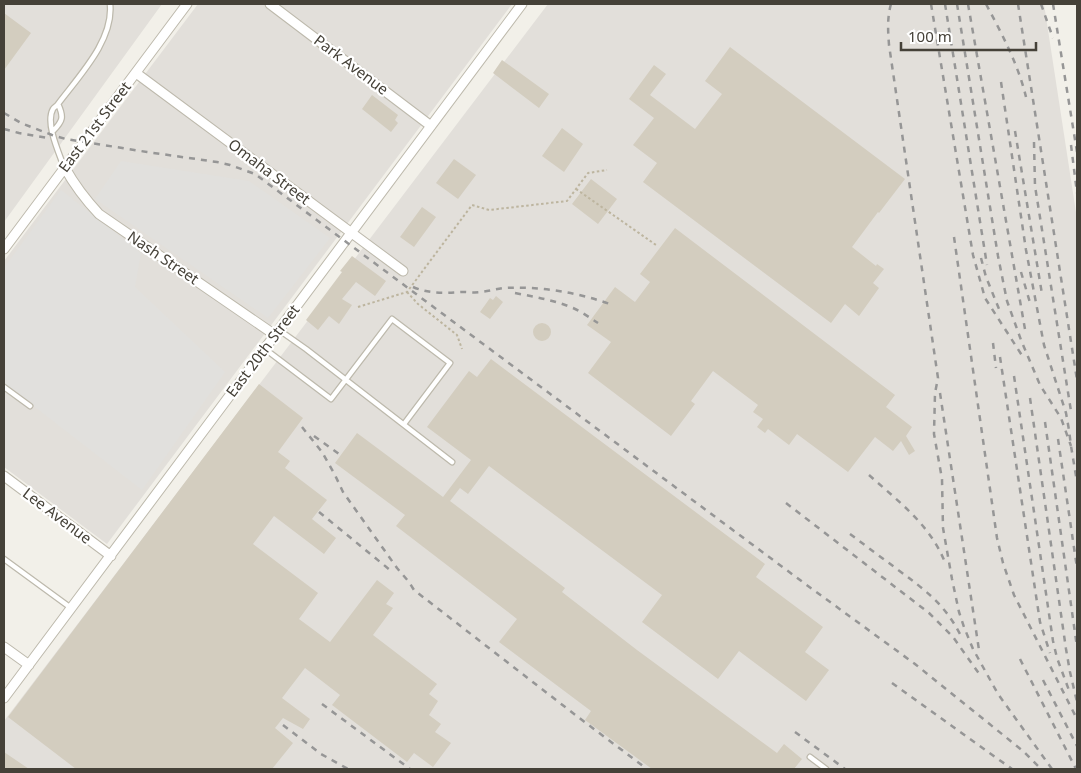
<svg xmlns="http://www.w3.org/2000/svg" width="1081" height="773" font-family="'Noto Sans',sans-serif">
<rect width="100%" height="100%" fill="#f2f0e9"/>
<path fill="#e2dfda" d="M4,4H162L4,222Z
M198,4H512L107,544L4,467V261Z
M548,4H1044L1077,219V769H4V721Z"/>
<path fill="#e1e0dd" d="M121,161L249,181L330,238L268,318L95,199Z
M61,190L141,253L135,287L225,372L142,490L4,383V268Z"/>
<path fill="#d3cdbf" d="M4,13L31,33L4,70Z
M730,47L905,179L879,213L878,212L852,247L876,266L877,264L884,269L873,283L879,288L859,316L845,304L831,323L643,182L657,163L633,145L654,118L629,99L654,65L666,74L650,95L695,129L722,94L705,81Z
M502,60L549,94L539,108L493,73Z
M372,95L398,115L395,120L398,123L391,132L362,109Z
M562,128L583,144L564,172L542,156Z
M454,159L476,175L458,199L436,183Z
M591,179L617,199L598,224L572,204Z
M422,207L436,217L414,247L400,237Z
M675,228L895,395L886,407L912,427L906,436L915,451L909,455L901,441L893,451L875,437L848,472L797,434L789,445L768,429L765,433L757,427L763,419L753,412L758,405L713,371L691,401L695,404L671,436L588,373L611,342L587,325L615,287L635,302L650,282L640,274Z
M352,256L386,281L375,296L356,282L342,299L352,305L339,324L329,316L318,330L306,320L342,272L340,271Z
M496,296L503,302L490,319L480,312L490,298L493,300Z
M533 332a9 9 0 1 1 18 0a9 9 0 1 1-18 0Z
M491,359L765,564L756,577L823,627L805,652L829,670L806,701L739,651L718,679L642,622L662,595L489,466L468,494L460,488L450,501L565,588L562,592L637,650L777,753L784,744L802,759L794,769H652L585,720L591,711L499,642L517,619L396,526L405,515L335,463L357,433L443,497L471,460L427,427L469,371L477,377Z
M259,384L303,418L278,452L290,461L285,468L327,500L312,519L336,538L324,554L274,516L253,544L318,593L299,619L330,642L377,580L394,593L386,604L393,608L373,635L437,684L429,694L438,701L429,715L441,724L435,732L451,743L433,767L414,753L407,762L332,705L340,695L305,668L282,698L310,719L303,729L283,718L275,728L293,743L272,769H76L8,717Z
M4,752L29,769H4Z"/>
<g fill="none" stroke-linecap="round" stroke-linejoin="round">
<defs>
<path id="lane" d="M58,104C79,76 114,40 110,4
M53,131C63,121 64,117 58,104C57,106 54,107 53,109C45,123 59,153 64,167
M279,330L306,349L452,462
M265,349L331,399L392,319L450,363L404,424
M4,387L30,406
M4,559L71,608
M810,757L826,769"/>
<path id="street" d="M270,4L431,126
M136,73L403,271
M65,168C75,186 85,199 99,214L275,335
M4,249L187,4
M4,476L111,556
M4,647L29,665
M4,698L522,4"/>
</defs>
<use href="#lane" stroke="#bdb9ac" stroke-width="7"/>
<use href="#street" stroke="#bdb9ac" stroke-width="11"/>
<path stroke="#bdb59f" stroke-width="2" stroke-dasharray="2.5 2.5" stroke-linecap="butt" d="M576,189L656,245
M407,292L418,304L457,335L462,349
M358,307L407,292L472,205L489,210L567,201L588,173L607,170"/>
<use href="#lane" stroke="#fff" stroke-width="4.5"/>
<use href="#street" stroke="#fff" stroke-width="9"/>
<path stroke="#969696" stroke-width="2.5" stroke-dasharray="6 6" stroke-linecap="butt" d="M891,4C887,18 888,31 889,45L938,378L935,393L934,434L942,479L943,528L952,579L959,612L964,627L973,649L998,694L1052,769
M931,4L973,255L985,298L1023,357
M945,4L987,265
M957,4L998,256L1007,301L1021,340L1040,385L1061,418L1071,446
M968,4L1026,335
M986,4C1002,34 1018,64 1026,97
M1018,4L1077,380
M1041,4L1053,38
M1053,4L1077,152
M1001,82L1026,250L1044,345L1066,413L1069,430L1071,446L1077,482
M4,113L21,123L52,135L66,139L147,152L217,162L230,165L255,174L804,583L915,664L1023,751L1041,769
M4,129L19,133L48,138
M1015,131L1042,294
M1034,142L1035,186L1071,411
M1071,145L1077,193
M954,237L997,538L1003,563L1014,595L1077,719
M981,258L986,277L999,309
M1021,272L1031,306
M413,287C429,294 445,293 462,292C468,292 475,293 481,292C489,291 496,289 504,288C539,286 576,292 610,304
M515,293C535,297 554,300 573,308C582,312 590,318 598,323
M993,343L996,368
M1000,357L1040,622L1050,653
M1014,376L1053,641L1057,658L1070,693
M940,393L979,650
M1030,398L1066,649L1070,672L1077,702
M1045,422L1077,647
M302,427L322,452L335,475L343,492L397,568L409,582L414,590L578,717L647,769
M314,436L339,454
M1058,439L1077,568
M869,475C898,501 929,524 944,560
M786,503L929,613L953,637L980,675
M319,512L390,570
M850,534C866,546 882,558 897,569C925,590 945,604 961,636
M1020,659L1076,769
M1043,680L1077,746
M892,683L1012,769
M322,704L410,769
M283,725L321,754L348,769
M795,732L845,769"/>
</g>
<g text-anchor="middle" stroke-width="4.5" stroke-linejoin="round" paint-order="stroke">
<g font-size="15" fill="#454138" stroke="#fff">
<text transform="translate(351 65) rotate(37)" y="5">Park Avenue</text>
<text transform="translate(95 127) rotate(-53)" y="5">East 21st Street</text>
<text transform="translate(269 172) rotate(37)" y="5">Omaha Street</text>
<text transform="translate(163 258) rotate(34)" y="5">Nash Street</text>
<text transform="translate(263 351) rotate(-53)" y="5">East 20th Street</text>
<text transform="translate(57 516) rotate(37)" y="5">Lee Avenue</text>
</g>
</g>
<rect width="1081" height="773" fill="none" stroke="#454138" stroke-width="10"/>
<path d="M901 42v8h135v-8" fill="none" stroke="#454138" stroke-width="2.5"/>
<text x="908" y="42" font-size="15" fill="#454138" stroke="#ffffff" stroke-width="4" paint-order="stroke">100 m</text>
</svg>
